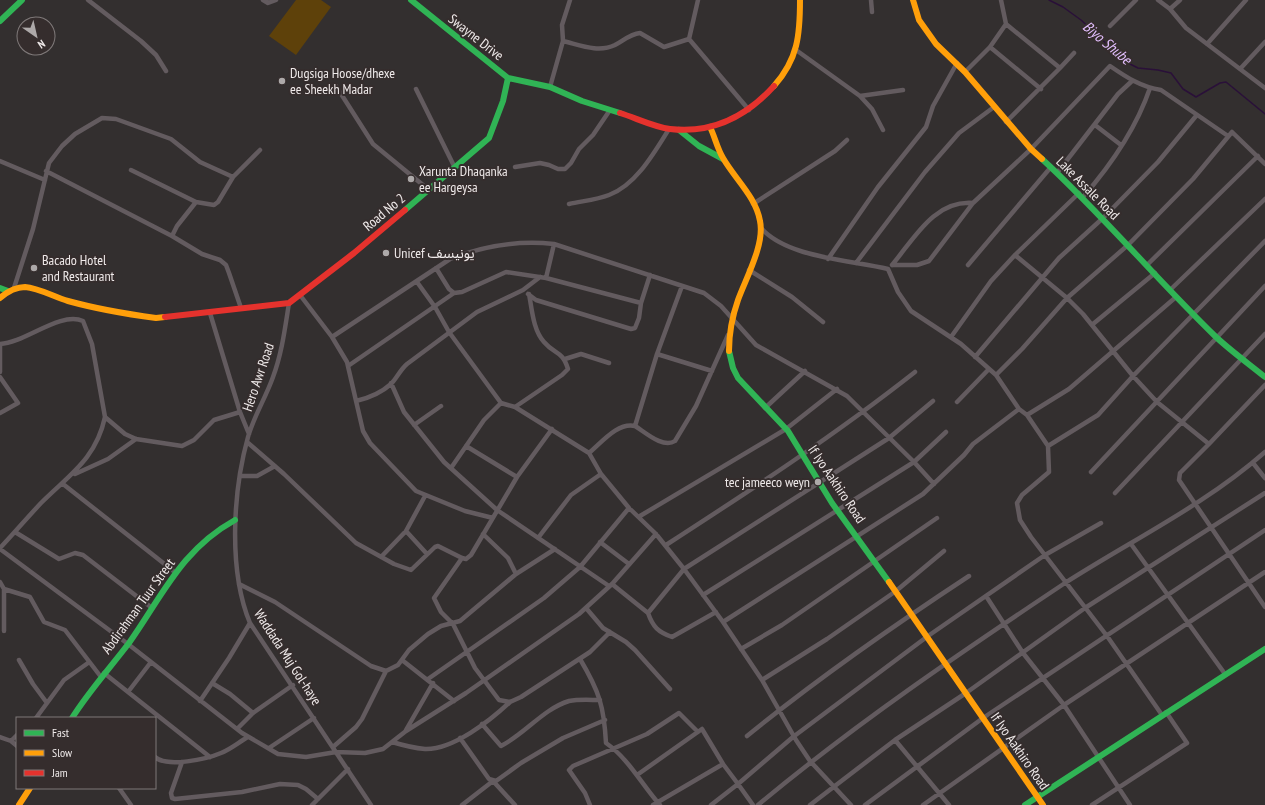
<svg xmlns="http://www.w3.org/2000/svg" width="1265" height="805" font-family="'PT Sans Narrow','Noto Sans Arabic',sans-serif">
<rect width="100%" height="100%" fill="#332f2f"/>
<path fill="#5e410a" d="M296,0H321L331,7L296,55L269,36Z"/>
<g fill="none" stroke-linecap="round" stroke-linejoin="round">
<path stroke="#2a1039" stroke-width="1.5" d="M1049,0L1063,7L1081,20L1126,62L1138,68L1158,70L1171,73L1183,89L1196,97L1220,83L1226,82L1265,114"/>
<path stroke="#635b5f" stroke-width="4.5" d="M88,0L141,41L156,55L166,71
M263,0L268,3L276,0
M871,0L872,12
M1158,0L1170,9L1180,0
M1170,9L1186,28L1265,88
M1006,24L1060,68L1006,122
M1110,26L1136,0
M689,39L749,110
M563,41C580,45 598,53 615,45C623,41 630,34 640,33L664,47L689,39L698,0
M1207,44L1246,0
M990,47L1041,89
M796,50L860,96L872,109L883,130
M1060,68L1074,53
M1240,69L1265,42
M965,72L990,47L1006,24L1001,0
M336,86L373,144L429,190
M550,87L563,41L562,25L570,0
M416,89L455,168
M860,96L903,90
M1095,125L1121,145
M0,161L45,180
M515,167L540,163L549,165L558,169H565L571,163L579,149L593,135L610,110
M131,170L196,202L214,205L218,202L233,177L260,150
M46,171L172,236L202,254L220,260L226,265L229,273L241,308
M1057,173L1118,94L1132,81
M1083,197C1111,165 1136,129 1150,88
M569,204C582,201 596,200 609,195C636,185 654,153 669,129
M753,204L835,151L847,140
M761,228C787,258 851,260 888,269
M172,236L177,226L196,202
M1015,255L1067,298L1083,314L1133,376L1157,402L1209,444L1180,473L1179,480L1265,607
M828,259L878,187L926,127L933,106L957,63
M856,263L925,172L959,133L994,107
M892,265C914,239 934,200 973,203
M893,265H917L929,261L973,203L1031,149L1110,66C1126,77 1141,87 1161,90L1228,136
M968,265L1051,167
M1147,265L1258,156
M436,268L449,289L454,293
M888,269L898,292L911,311L961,344L996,375L1019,409L1027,415L1048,446L1098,415L1133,376L1265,241
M749,270L792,297L823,322
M546,278L554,244
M417,282L435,307L449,332L501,403L515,407L589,453L601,474L629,508L656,534L684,569L723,622L762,680L796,740L810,761L851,805
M14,288L33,229L49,163L62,146L75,134L102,118L116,119L171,139L200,162L233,177
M1170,290L1265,199
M528,294L536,300L631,329L635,328L639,318L641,303
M300,295L332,337L347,362L363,431L370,443L416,491L465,511L493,518
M289,303C285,328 282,353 273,377C266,397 254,416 248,437C233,491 228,570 250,623L371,805
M210,313L240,412L249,434
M1093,324L1155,273
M332,337L450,259C483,246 518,240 554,244L704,293L721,306L756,345L847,396L914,462L703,595
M951,337L991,281L1015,255L1079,193
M0,344C25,343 60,311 83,321L92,344L105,417C96,459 69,475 41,503C27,518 14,533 0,548
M0,345V372
M657,354L712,371
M975,357L1059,258L1103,218L1158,162L1196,116
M565,359L581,354L609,363
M348,366L454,293L462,292L506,272L546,278L641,303L650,275
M996,375L1022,349L1067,298L1128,245L1193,179L1232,132L1265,164
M0,377L18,403L0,413
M391,383L404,412L444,462L497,510L609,586
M356,401C369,398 381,393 391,384C397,378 400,370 407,364L477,312L523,290L540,277
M957,402L989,369
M515,407L562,375L568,369C562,350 555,355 544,342C533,330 532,309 529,294
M765,408L805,371
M1027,415L1069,389L1176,297
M105,417L125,434L136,439L182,446L194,440L214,420L240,412
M414,425L441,406
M635,426C645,432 663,449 675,441L696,406L728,335
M247,442L284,474L356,543L394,564L411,570L435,547L438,546L462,558L466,559L471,555L517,477L552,429
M1209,444L1265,385
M466,446L517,477
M1048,446L1049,472L1022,495L1017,503L1020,520L1031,537L1107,636L1162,715
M589,453C602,442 618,422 635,426L657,354L682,286
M1253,463L1265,478
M451,468L484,420L501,403
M1091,472L1265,286
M75,474L108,459L136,439
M241,476H257L275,466
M63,484L176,573
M934,484L914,462L946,432
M1115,493L1265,334
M640,516L786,429L837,389
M406,531L427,554
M15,532L59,559L75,553L83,555L152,608
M483,534L508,558L516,574
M538,538L571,495L601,474
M600,542L629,564
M1131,544L1225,674
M666,545C751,490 835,435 915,372
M0,549L128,644L242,733L278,754L306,757L336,752L365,753L383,749L406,731L466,693L579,614L612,584L656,534
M381,557L406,531L425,496
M462,558L434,598L441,612L453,624L475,668L499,700L510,702L521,697L590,652L610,632
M0,582L4,589V631
M239,584L275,602L371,666L386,671L398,665L409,650L428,634L441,626L460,621L516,574L555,549
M612,584L648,613L684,569L889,438L933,401
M4,589L30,597L44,622L65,630L101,677
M986,596L1023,653L1064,705L1130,805
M586,608L603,628L626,642L635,650L670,689
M648,613C653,627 658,632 672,637L716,612
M723,622L923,494L964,455L973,444L1019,409
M741,649L782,625L937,518
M580,659C599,691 604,706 606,743C629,759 642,785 660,805
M19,660L33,684L47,703
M402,660L454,701
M104,673L210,757
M428,679L544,598L580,567L629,508
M762,680L827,639L896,591L944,551
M212,683L230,694L253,713
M128,692L151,662
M200,701L229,658L250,623
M36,718L64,680L88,663
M482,724L501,746C525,734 543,709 569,701C579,699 590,700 600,700
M237,729L253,713L293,685
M406,730L433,683
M747,736C817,679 893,626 969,576
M0,737L11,741L17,746
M460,738L489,779L496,781L521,763L563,738L605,720
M895,740L949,805
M11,741L17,735
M392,742C402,745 414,748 425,749C453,750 491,720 510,702
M333,747L356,727L362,719L386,671
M269,748L314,718
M155,757C167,768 207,759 221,753C231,749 239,742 248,737
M182,762L171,793L172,798L175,799L242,792L280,784L298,785L306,789L318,799
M637,775L702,729L723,764
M119,788L131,805
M312,805L348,769
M462,805L493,781L515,805
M590,805L585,793L569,770L573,766L647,734L679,713L698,732
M653,805L723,764L738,784L793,737L928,636L1045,555L1101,523
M711,805L738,784L753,805
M758,805C855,724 960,653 1065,583C1132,540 1205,505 1265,452
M810,805L895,740L966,693L1085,608L1265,493
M865,805L983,718L1265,530
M923,805L1064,705L1265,572
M1092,805L1187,743L1166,712"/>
<path stroke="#30b455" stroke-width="6" d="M411,0L508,78
M0,21L22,0
M679,130L699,146L723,159
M1042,159C1103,215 1156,279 1216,337C1231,351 1249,364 1265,377
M405,210L489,138L503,101L508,78L550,87L582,101L620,113
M0,288L8,291
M729,351L733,368L738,378L788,431L832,503L889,582
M72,718C89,691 110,668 129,643C163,595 181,550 235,520
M1025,805L1265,649"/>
<path stroke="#ff9f0a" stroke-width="6" d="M913,0L919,20L936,44L965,72L1031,149L1042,159
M774,86C798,59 800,35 800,0
M710,127C715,137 717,148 723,158C735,179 756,197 760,221C765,244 746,278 738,300C732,317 729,333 729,351
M0,298C7,292 15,287 25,287C39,288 54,297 68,301C97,309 126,314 156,318L165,317
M889,582L1043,805
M19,805L30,788"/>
<path stroke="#e5322d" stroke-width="6" d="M620,113C636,118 654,127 670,129C713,134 746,117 774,86
M165,317L289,303L354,253L405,210"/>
</g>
<g fill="#ada9a9" stroke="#352d2d" stroke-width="1.5">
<circle cx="282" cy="81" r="4"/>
<circle cx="411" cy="179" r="4"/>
<circle cx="386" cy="253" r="4"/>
<circle cx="34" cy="268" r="4"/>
<circle cx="818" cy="482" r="4"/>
</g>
<g text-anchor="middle" stroke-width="4" stroke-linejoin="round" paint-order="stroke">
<g font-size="14" fill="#efeaea" stroke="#352d2d">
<text transform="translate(476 37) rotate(38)" y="5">Swayne Drive</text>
<text transform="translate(1088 188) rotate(45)" y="5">Lake Assale Road</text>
<text transform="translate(384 212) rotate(-40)" y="5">Road No 2</text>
<text transform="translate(258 377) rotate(-71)" y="5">Hero Awr Road</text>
<text transform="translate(837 484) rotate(56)" y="5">If Iyo Aakhiro Road</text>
<text transform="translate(138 606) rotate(-54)" y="5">Abdirahman Tuur Street</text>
<text transform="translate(288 657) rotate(57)" y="5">Waddada Muj Gol-haye</text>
<text transform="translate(1020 751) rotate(55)" y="5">If Iyo Aakhiro Road</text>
</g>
<g font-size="14" fill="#efeaea" stroke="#352d2d" text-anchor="start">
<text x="290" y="78">Dugsiga Hoose/dhexe<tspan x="290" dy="16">ee Sheekh Madar</tspan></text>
<text x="419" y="176">Xarunta Dhaqanka<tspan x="419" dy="16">ee Hargeysa</tspan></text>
<text x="394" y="258">Unicef يونيسف</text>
<text x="42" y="265">Bacado Hotel<tspan x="42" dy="16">and Restaurant</tspan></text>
<text x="810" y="487" text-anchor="end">tec jameeco weyn</text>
</g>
<g font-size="15" font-style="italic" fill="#e1befc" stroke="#352d2d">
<text transform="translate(1107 43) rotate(40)" y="5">Biyo Shube</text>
</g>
</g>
<rect x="16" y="717" width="140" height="72" fill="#352d2d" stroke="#7f7979"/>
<rect x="24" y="730" width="20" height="6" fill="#30b455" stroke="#7f7979"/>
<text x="52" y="737" font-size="12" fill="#efeaea">Fast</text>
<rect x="24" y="750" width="20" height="6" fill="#ff9f0a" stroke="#7f7979"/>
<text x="52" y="757" font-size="12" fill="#efeaea">Slow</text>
<rect x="24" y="770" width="20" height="6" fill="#e5322d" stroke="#7f7979"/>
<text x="52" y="777" font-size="12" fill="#efeaea">Jam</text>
<g transform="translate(36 36) rotate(146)"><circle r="19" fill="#352d2d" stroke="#7f7979"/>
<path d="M0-3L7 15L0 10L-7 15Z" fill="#ada9a9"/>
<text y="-6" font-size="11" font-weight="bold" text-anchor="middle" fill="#efeaea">N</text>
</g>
</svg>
